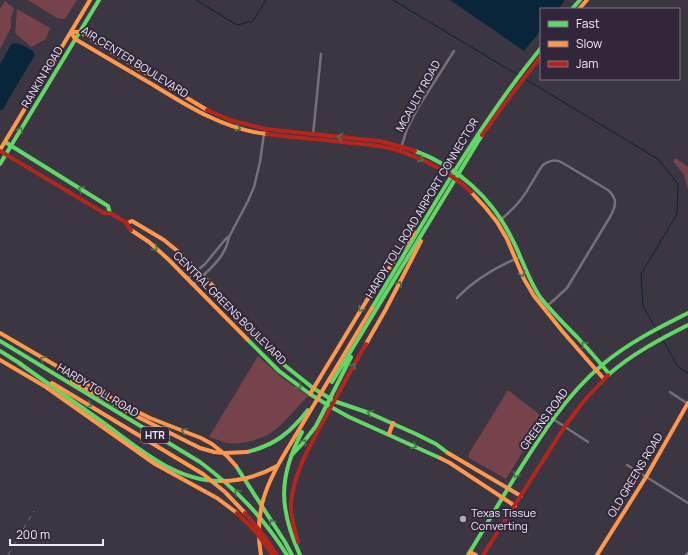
<svg xmlns="http://www.w3.org/2000/svg" width="688" height="555" font-family="Manrope,sans-serif">
<rect width="100%" height="100%" fill="#3b3641"/>
<path fill="#754349" d="M28,0H77L65,19L57,18Z
M5,1L14,8L11,18V28L0,49V9Z
M17,9L50,28L46,39L31,47L15,33Z
M676,158L688,167V190L684,175L673,161Z
M258,356L281,377L308,396C297,407 287,420 275,430C264,439 241,445 227,443C221,441 215,439 209,437Z
M508,390L544,418L506,479L469,458L468,455Z"/>
<path fill="#09253a" d="M450,0H565L558,9H541V30L524,51Z
M15,43L20,44L33,51L35,55L8,100L4,108L2,110H0V64L11,45Z"/>
<g fill="none" stroke-linecap="round" stroke-linejoin="round">
<path stroke="#09253a" stroke-width="1" d="M196,0L237,25L253,21L266,0
M393,0L518,75
M525,79L658,159L678,184L677,214L641,274L643,306L656,329
M658,331L661,337
M663,340L678,367L688,373"/>
<path stroke="#757079" stroke-width="2.5" d="M313,135L321,54
M400,151L407,129L419,106L454,51
M500,220C513,210 523,199 531,184C535,178 538,171 543,165C548,161 555,159 561,162L608,190C618,199 616,206 610,217L567,288L554,300L547,306
M188,278L205,264L224,241L228,237
M194,284C207,272 226,257 229,237L248,201L254,187L260,162L264,133
M457,298C475,279 496,267 520,257
M670,392L688,404
M553,419L588,442
M627,465L688,503
M686,555L688,553"/>
<path stroke="#63d668" stroke-width="4" d="M572,9L580,0
M5,142L108,206L110,213
M415,151C457,166 493,199 512,239C522,258 528,279 540,297C551,311 564,324 577,337C588,349 599,361 609,374
M0,164L99,0
M372,308C426,219 476,128 541,48
M247,339L279,371L310,394L331,407L349,417L440,458
M0,341L200,462C236,489 263,517 287,555
M0,351L21,364
M19,363C46,382 74,402 101,421C136,446 175,482 221,481
M283,364L313,388L334,401L369,413L416,434L436,444L448,453
M608,375C632,354 660,339 688,325
M332,382L482,135
M247,452C275,445 290,433 308,410
M291,456L302,444L316,426L351,357
M236,466L285,542L292,555
M300,555C279,509 278,477 302,432
M468,555C484,529 499,503 515,477C540,437 566,395 602,365C628,343 658,328 688,313"/>
<path stroke="#ff974d" stroke-width="4" d="M579,9L587,0
M71,32H80L139,69L207,110
M71,32L75,39C102,55 128,70 155,86C189,107 226,130 267,134
M0,150L90,0
M471,192L485,207L497,222L507,239L524,279L534,296L563,332L604,379
M127,223L132,221L164,240L181,254L220,293L236,318L283,364
M131,230L149,242L168,259L247,339
M0,333L120,403L150,418L201,438L212,444L227,456L236,466
M366,344L386,309L421,241
M0,360L46,387L155,464L217,498L237,513
M72,381L128,412L200,448L214,452L225,453L247,452
M52,383L203,474L225,492L245,513
M310,394L367,300L414,232
M389,434L393,423
M448,453L521,496
M440,458L450,463L515,506
M221,481C242,481 259,476 277,466
M470,552L476,555
M261,555C258,538 258,521 262,504C269,476 286,452 300,428C324,388 348,348 372,308
M597,555L646,477L688,403"/>
<path stroke="#b3261e" stroke-width="4" d="M207,110L230,120L265,129L379,141L399,146L415,151
M267,134C289,137 312,139 334,141C349,143 364,144 379,146C409,151 449,170 471,192
M482,135L502,107L541,56
M0,151L104,213H110L127,223L129,228L131,230
M237,513L255,531L273,555
M245,513L261,532L277,555
M298,542C295,530 290,516 291,503C294,472 311,443 326,416C339,392 352,368 366,344
M483,555L565,426L583,402L608,375"/>
<path stroke="#77747c" stroke-width="1" stroke-dasharray="5 5" stroke-linecap="butt" d="M8,555L34,511"/>
</g>
<defs><path id="oneway-chevron" d="M-2-3.5L2.5 0L-2 3.5" fill="none" stroke-width="1.6" stroke-linecap="round" stroke-linejoin="round"/></defs>
<g stroke="#48764f">
<use href="#oneway-chevron" transform="translate(238 128) rotate(16)"/>
<use href="#oneway-chevron" transform="translate(20 130) rotate(-59)"/>
<use href="#oneway-chevron" transform="translate(340 137) rotate(-174)"/>
<use href="#oneway-chevron" transform="translate(421 159) rotate(24)"/>
<use href="#oneway-chevron" transform="translate(81 189) rotate(-148)"/>
<use href="#oneway-chevron" transform="translate(155 248) rotate(41)"/>
<use href="#oneway-chevron" transform="translate(522 274) rotate(66)"/>
<use href="#oneway-chevron" transform="translate(399 284) rotate(-63)"/>
<use href="#oneway-chevron" transform="translate(361 309) rotate(122)"/>
<use href="#oneway-chevron" transform="translate(584 344) rotate(-133)"/>
<use href="#oneway-chevron" transform="translate(43 359) rotate(-149)"/>
<use href="#oneway-chevron" transform="translate(353 366) rotate(-61)"/>
<use href="#oneway-chevron" transform="translate(299 386) rotate(37)"/>
<use href="#oneway-chevron" transform="translate(89 405) rotate(31)"/>
<use href="#oneway-chevron" transform="translate(370 413) rotate(-159)"/>
<use href="#oneway-chevron" transform="translate(184 431) rotate(-158)"/>
<use href="#oneway-chevron" transform="translate(304 442) rotate(-51)"/>
<use href="#oneway-chevron" transform="translate(414 446) rotate(24)"/>
<use href="#oneway-chevron" transform="translate(516 475) rotate(122)"/>
<use href="#oneway-chevron" transform="translate(237 492) rotate(-136)"/>
<use href="#oneway-chevron" transform="translate(272 522) rotate(-122)"/>
</g>
<circle fill="#b0aab6" stroke="#32273a" stroke-width="1.5" cx="463" cy="519" r="4"/>
<g text-anchor="middle" stroke-width="4" stroke-linejoin="round" paint-order="stroke">
<rect fill="#32273a" stroke="#b6aebd" stroke-width="1" x="141" y="427" width="28" height="16" rx="3"/>
<g font-size="10" font-weight="bold" fill="#efe8f5">
<text x="155" y="439">HTR</text>
</g>
<g font-size="11" fill="#efe8f5" stroke="#32273a">
<text transform="translate(135 62) rotate(32)" y="4">AIR CENTER BOULEVARD</text>
<text transform="translate(42 77) rotate(-59)" y="4">RANKIN ROAD</text>
<text transform="translate(418 96) rotate(-61)" y="4">MCAULTY ROAD</text>
<text transform="translate(422 208) rotate(-59)" y="4">HARDY TOLL ROAD AIRPORT CONNECTOR</text>
<text transform="translate(230 308) rotate(45)" y="4">CENTRAL GREENS BOULEVARD</text>
<text transform="translate(98 390) rotate(31)" y="4">HARDY TOLL ROAD</text>
<text transform="translate(544 419) rotate(-54)" y="4">GREENS ROAD</text>
<text transform="translate(635 475) rotate(-59)" y="4">OLD GREENS ROAD</text>
</g>
<g font-size="11" fill="#efe8f5" stroke="#32273a" text-anchor="start">
<text x="471" y="517">Texas Tissue<tspan x="471" dy="13">Converting</tspan></text>
</g>
</g>
<rect x="540" y="8" width="140" height="72" fill="#32273a" stroke="#7e7485"/>
<rect x="548" y="21" width="20" height="6" fill="#63d668" stroke="#7e7485"/>
<text x="576" y="28" font-size="12" fill="#efe8f5">Fast</text>
<rect x="548" y="41" width="20" height="6" fill="#ff974d" stroke="#7e7485"/>
<text x="576" y="48" font-size="12" fill="#efe8f5">Slow</text>
<rect x="548" y="61" width="20" height="6" fill="#b3261e" stroke="#7e7485"/>
<text x="576" y="68" font-size="12" fill="#efe8f5">Jam</text>
<path d="M10 539v6h93v-6" fill="none" stroke="#efe8f5" stroke-width="2"/>
<text x="16" y="539" font-size="12" fill="#efe8f5" stroke="#32273a" stroke-width="3" paint-order="stroke">200 m</text>
</svg>
